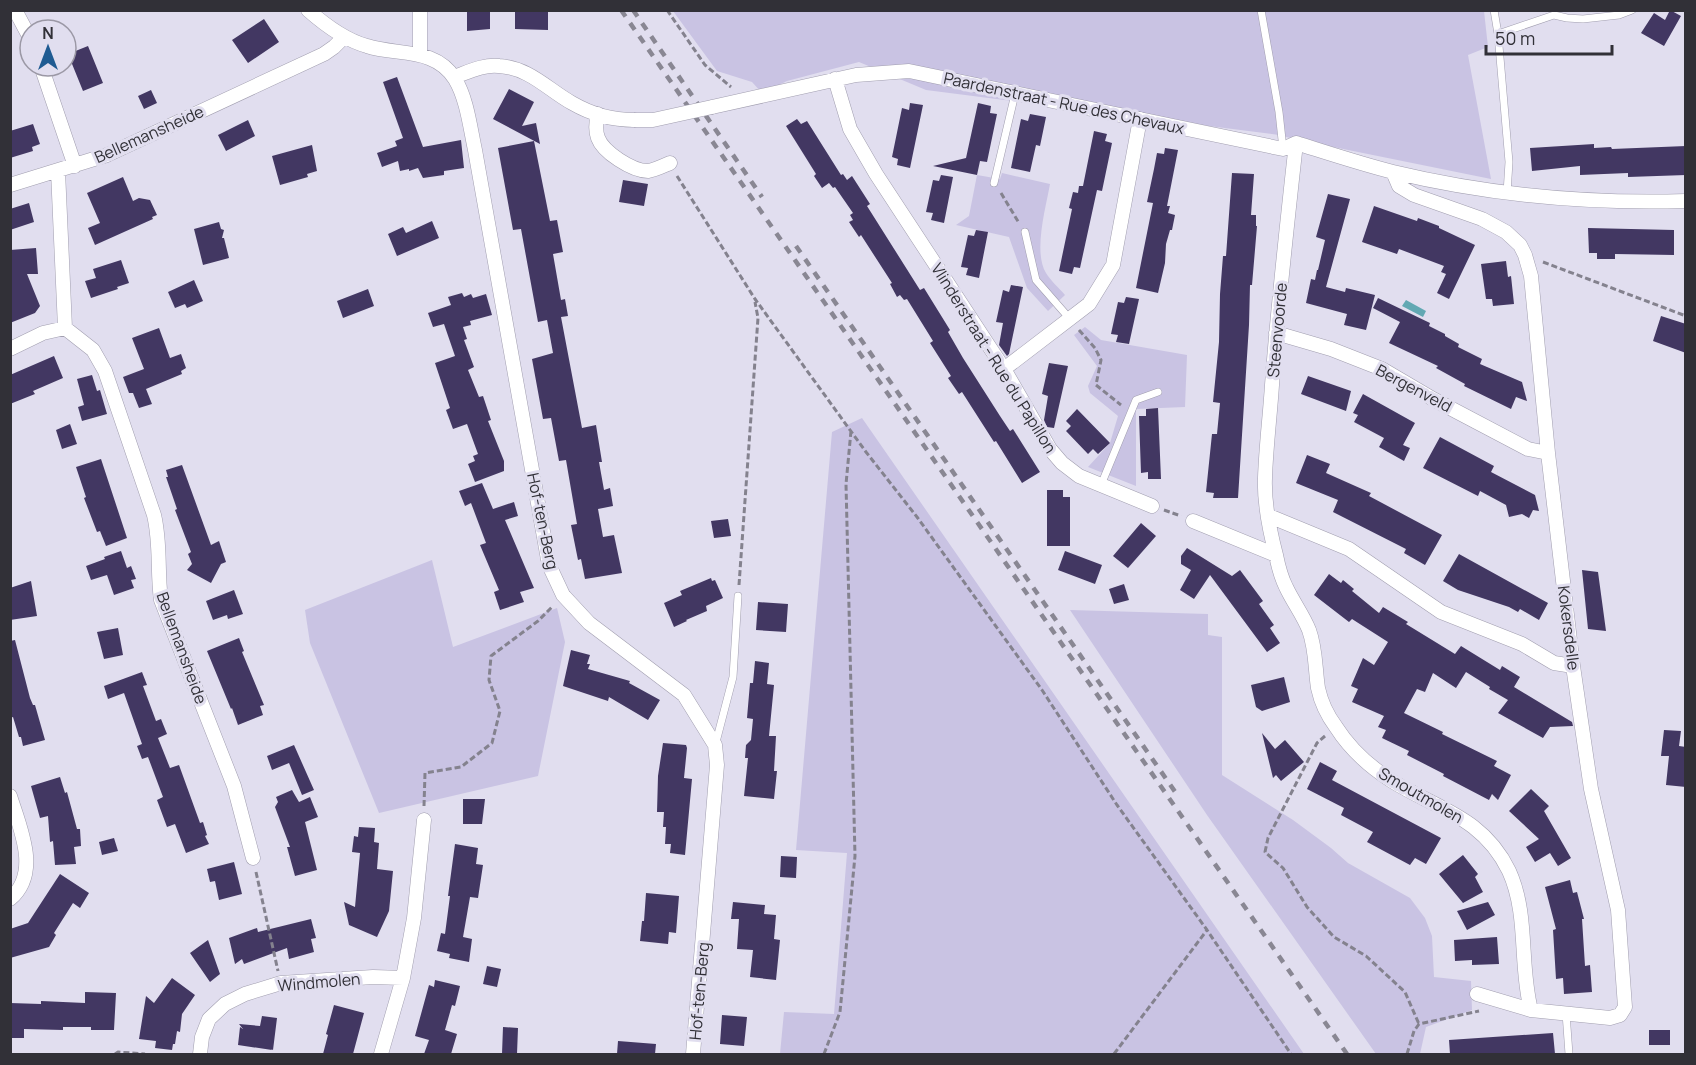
<svg xmlns="http://www.w3.org/2000/svg" width="1696" height="1065" font-family="Manrope,sans-serif">
<rect width="100%" height="100%" fill="#e1deef"/>
<path fill="#c9c3e3" d="M673,11H1484L1488,47L1468,55L1491,179L1294,139L1279,135L926,90L859,62L787,81L762,93L752,82L717,71Z
M1002,173L1050,184C1046,207 1033,252 1046,273C1051,281 1059,288 1065,295L1048,311L1027,288L1009,237L956,225L969,216L977,175L1000,179Z
M1085,327L1101,340L1187,355L1185,407L1136,409V486L1088,467L1110,443L1118,416L1090,393L1088,386L1097,366L1074,335Z
M862,418L1304,1054H780L784,1012L834,1014L847,853L796,850L832,432Z
M432,560L453,647L557,608L565,642L538,776L379,813L310,643L305,610Z
M1070,610L1208,614V635L1222,637V775L1293,820L1331,848L1348,863L1410,898L1425,918L1432,936L1434,977L1471,981L1472,1010L1426,1027L1420,1054H1376L1207,815Z"/>
<path fill="#62a8b3" d="M1406,300L1426,311L1423,317L1402,306Z"/>
<path fill="#423762" d="M467,10H490V29L467,31Z
M515,10H548V30L515,29Z
M1670,10L1681,16L1664,46L1641,33L1654,13L1665,20Z
M264,19L279,42L248,63L232,40Z
M88,46L103,83L83,91L68,54Z
M397,77L423,147L461,140L464,168L444,171V175L423,178L418,168L409,171V169L400,171L398,161L382,167L377,153L397,146L395,141L403,138L383,82Z
M509,89L534,102L522,126L536,123L540,144L493,119Z
M151,90L157,103L144,109L138,96Z
M910,103L923,105L910,168L897,165L898,159L892,157L902,108L909,110Z
M978,103L991,106L990,113L997,114L987,162L980,161L977,175L933,166L966,158Z
M1030,114L1046,117L1040,146L1036,145L1030,172L1011,168L1021,119L1028,121Z
M797,119L801,124L807,121L841,175L843,174L847,180L852,176L870,204L867,206L920,290L924,288L950,330L948,332L963,358L1000,416L1010,431L1013,429L1040,472L1022,483L996,441L994,442L962,392L959,394L948,378L951,376L930,343L933,341L907,299L904,300L900,295L897,297L890,284L892,283L861,235L859,237L849,222L853,220L850,215L853,213L835,187L833,188L829,183L822,188L814,176L816,174L786,126Z
M248,120L255,136L226,151L218,135Z
M33,124L40,144L32,147L33,151L10,158V131Z
M1094,131L1107,134L1105,141L1112,143L1102,191L1097,190L1080,268L1074,267L1072,274L1059,271L1072,209L1069,208L1073,192L1078,193L1079,186H1083Z
M534,141L550,221L557,220L563,252L553,254L561,300L565,299L568,316L561,317L582,428L596,425L602,462H599L604,490L610,488L613,506L598,509L603,537L614,535L622,573L585,579L581,559L578,560L571,525L577,524L566,460L559,461L551,418L543,419L532,359L553,353L547,320L538,322L521,229L513,230L498,148Z
M1594,144V148L1611,147L1612,149L1686,146V175L1628,177V173L1580,175V166L1532,171L1530,148Z
M312,145L317,171L307,174L308,177L280,185L272,156Z
M1165,148L1178,150L1167,206H1170L1168,213L1175,215L1172,230H1170L1166,244L1165,263L1158,293L1136,288L1153,203L1147,202L1154,169L1157,153L1164,154Z
M1232,173L1254,174L1251,215H1256V226H1257L1252,285H1250L1249,325L1238,498H1213L1214,493L1206,492L1212,434H1217L1220,403L1213,402L1219,342L1220,294L1223,256H1226Z
M941,175L953,177L944,223L931,220L933,213L926,212L933,180L939,181Z
M123,177L133,201L139,198L150,200L157,215L152,217L153,219L95,245L88,228L100,223L87,193Z
M623,180L648,184L644,206L619,202Z
M1328,194L1350,199L1326,287L1345,292L1346,288L1375,295L1366,330L1344,325L1347,314L1306,303L1311,279L1315,280L1317,270H1318L1325,240L1316,237Z
M29,203L34,222L10,230V209Z
M1374,206L1417,221L1418,218L1439,226V228L1475,245L1449,299L1437,293L1446,274L1441,272L1444,266L1399,249L1397,254L1362,242Z
M432,221L439,238L397,256L388,234L403,227L406,233Z
M219,222L221,229L224,230L222,238H224L229,258L203,265L194,229Z
M1588,228L1674,230V255L1615,254V259H1597V253H1589Z
M976,230L988,232L979,278L966,275L968,268L961,267L968,235L974,236Z
M36,248L38,274H27L40,306L35,313L10,323V250Z
M121,260L129,283L117,287L118,289L91,298L85,281L96,278L93,269Z
M1506,261L1508,277L1511,276L1514,304L1493,306L1492,299H1486L1481,264Z
M194,280L203,301L187,308L185,304L175,308L168,292Z
M1011,285L1023,287L1009,354L1007,356L999,345L1003,323L996,322L1003,290L1009,292Z
M368,289L374,306L343,318L337,301Z
M462,293L464,297L471,294L473,298L486,294L492,315L470,321L471,325L463,327L467,339L464,340L474,367L468,370L479,397L483,396L491,420L488,421L504,461V471L475,482L468,464L475,461L473,456L478,454L467,424L453,429L446,410L450,408L435,363L455,356L444,324L433,327L428,313L451,305L448,297Z
M1126,297L1139,299L1129,344L1116,342L1118,335L1111,334L1118,302L1124,303Z
M1378,298L1430,323L1429,326L1445,334V336L1459,344L1458,347L1482,359L1480,364L1522,382L1527,401L1516,397L1511,409L1464,386L1465,384L1436,368L1438,366L1389,343L1400,322L1373,308Z
M1661,316L1686,324V353L1653,341Z
M159,328L170,358L181,354L186,368L181,371L182,374L146,389L152,404L139,408L133,393H129L123,377L144,369L132,338Z
M54,356L63,378L33,391L35,394L10,404V375Z
M1049,363L1068,366L1054,428L1047,427L1044,420L1048,396L1042,394Z
M92,375L97,391L100,390L107,414L82,421L78,407L84,405L77,379Z
M1308,376L1351,391L1346,411L1301,394Z
M1363,394L1415,423L1403,445L1410,448L1404,461L1379,447L1384,438L1354,422L1358,415L1353,413Z
M1158,408L1161,479H1148V472L1141,473L1139,416H1146V409Z
M1077,409L1110,443L1098,454L1093,449L1088,454L1066,431L1071,426L1066,421Z
M70,424L77,444L62,449L56,430Z
M1440,437L1494,466L1491,472L1535,495L1539,511L1533,510L1529,518L1522,514L1509,517L1506,505L1480,491L1478,496L1423,468Z
M1307,455L1330,464L1326,473L1371,493L1369,496L1442,535L1425,565L1404,553L1406,549L1333,512L1338,500L1296,483Z
M101,459L127,538L106,546L100,531L97,532L84,498L86,497L76,467Z
M182,465L211,545L219,541L226,562L221,564L211,583L187,570L192,564L188,554L191,552L175,510L177,509L166,477H168L166,470Z
M482,483L493,509L514,502L518,516L505,520L534,588L520,592L524,602L500,610L494,592L499,590L480,545L486,543L471,503L465,506L459,491Z
M1047,490H1063V497H1070V546H1047Z
M728,519L731,536L714,538L711,521Z
M1141,523L1156,536L1128,568L1113,556Z
M1187,548L1232,576L1240,570L1263,601L1259,604L1274,625L1270,628L1280,643L1267,652L1210,575L1194,599L1180,590L1191,570L1181,564V556Z
M121,551L127,568L131,566L136,579L131,580L134,588L114,595L107,575L91,580L86,566L105,559L104,557Z
M1065,551L1102,565L1095,584L1058,570Z
M1459,554L1548,603L1539,620L1520,609L1518,612L1509,607L1458,590L1443,581Z
M1582,570L1598,572L1606,631L1588,629Z
M1329,574L1341,583L1343,580L1354,589L1352,591L1379,613L1383,607L1408,622L1406,624L1455,654L1461,646L1500,670L1502,666L1520,677L1514,687L1572,722L1573,726L1550,727L1543,738L1498,713L1508,700L1489,689L1490,687L1466,672L1456,688L1433,673L1425,692L1417,689L1404,713L1443,732L1442,734L1497,761L1494,766L1511,775L1498,800L1492,794L1489,800L1443,776L1444,774L1407,755L1409,751L1382,738L1386,730L1378,727L1384,716L1352,702L1358,689L1351,686L1363,658L1374,665L1388,642L1352,619L1349,622L1314,595Z
M711,578L712,581L715,580L723,598L706,606L707,611L686,620L687,621L674,627L664,603L682,595L680,591Z
M31,581L37,616L10,620V588Z
M1124,584L1129,600L1114,604L1109,589Z
M234,590L243,614L228,619L227,615L213,620L206,601Z
M758,602L788,604L786,632L756,630Z
M118,628L123,655L104,659L97,632Z
M239,638L244,651L242,652L264,705L260,706L263,715L238,725L232,708L231,709L207,651Z
M15,640L30,698L33,705H35L45,740L23,746L21,737H19L13,717L10,718V641Z
M571,650L590,655L587,664H590L588,669L630,681L629,683L660,700L648,720L609,697L608,701L563,686Z
M755,661L769,663L767,684L774,685L769,736H776L774,771H777L774,799L744,796L748,758H745L746,745L751,740L753,719L747,718L750,683H753Z
M142,672L147,685L143,686L156,721L161,719L167,734L158,738L170,768L179,765L200,823L203,822L207,835L205,836L209,844L186,853L175,824L167,827L157,800L163,797L148,757L142,759L137,746L142,744L124,693L108,699L104,686Z
M1284,677L1290,702L1262,711L1256,707L1251,685Z
M1664,730L1681,731L1679,746L1686,747V787L1666,785L1669,756H1661Z
M1262,733L1275,749L1285,740L1304,762L1281,781L1276,775L1273,778Z
M663,743L686,745L687,748L684,778L692,779L685,855L670,853L671,844H665L666,827H663L664,812H657L658,776Z
M294,745L314,790L302,795L289,763L272,770L267,756Z
M1320,762L1337,771L1332,780L1441,838L1426,864L1415,858L1410,865L1367,842L1373,832L1341,815L1344,808L1307,789Z
M60,777L65,793L67,792L77,829H80L81,846L74,847L76,864L55,865L53,841L50,842L48,816L40,818L31,786Z
M1531,789L1549,806L1544,811L1571,858L1558,866L1550,853L1535,862L1526,847L1539,839L1509,811Z
M292,790L299,802L310,797L318,817L305,822L317,870L295,876L287,847H290L275,807L278,802L276,797Z
M463,799H485L482,824H463Z
M359,827L375,828L374,842L379,843L377,869L393,871L389,911L377,937L349,925L344,902L355,907L360,853L352,852L354,836L358,837Z
M114,838L118,851L102,855L99,842Z
M455,844L478,848L476,864L483,865L478,898L470,897L463,937L472,939L469,962L449,958L450,954L437,951L441,933L445,934L450,896H448Z
M1463,855L1478,874L1475,877L1483,892L1463,903L1439,874Z
M781,856L797,857L796,878L780,877Z
M234,862L242,894L219,900L215,881L210,882L207,869Z
M60,874L89,893L80,908L73,903L54,933L56,935L49,947L10,958V929L28,923Z
M1570,880L1573,893L1577,892L1584,919H1582L1585,966L1590,965L1592,992L1564,994L1563,978L1556,979L1553,930L1556,929L1545,887Z
M646,893L679,896L676,933L669,932L668,944L640,941L642,921H644Z
M733,902L765,905L764,914L776,915L774,939L780,940L776,980L750,977L753,950L737,949L739,919H731Z
M1488,902L1495,915L1467,930L1457,911Z
M311,919L316,938L311,939L314,952L289,959L287,948L244,964L242,959L235,964L229,938L257,928L258,932Z
M1497,937L1499,964L1472,965V960L1455,961L1454,940Z
M208,940L220,974L210,982L190,953Z
M487,966L501,969L497,987L483,984Z
M172,978L195,995L182,1014L180,1032L177,1031L175,1044H173L172,1050L155,1048L156,1041L139,1039L146,996L154,1003Z
M435,980L460,986L455,1006L452,1005L445,1030L457,1034L451,1054H424L429,1040L415,1036L429,985L434,987Z
M85,992L116,993L114,1030H91V1027H63V1030L24,1029V1038H10V1003L41,1004V1001L85,1003Z
M334,1005L364,1013L353,1054H323L328,1035L326,1034Z
M722,1015L747,1017L744,1046L720,1044Z
M262,1016L277,1018L273,1050L271,1049L272,1050L238,1045L240,1027L243,1029L239,1024L260,1026Z
M503,1027L518,1028L517,1054H502Z
M1649,1030H1670V1045H1649Z
M1553,1033L1555,1054H1450L1449,1040Z
M618,1041L656,1044L655,1054H617Z"/>
<g fill="none" stroke-linecap="round" stroke-linejoin="round">
<defs>
<path id="lane" d="M1261,10L1279,112L1283,149
M1494,10L1498,34
M994,183L1015,94
M1507,193L1509,162L1498,34L1554,15L1567,18L1583,19L1619,15L1632,10
M1025,232L1036,280L1070,319
M1101,485L1136,400L1158,392
M716,742L733,677L738,596
M1566,1013L1569,1054"/>
<path id="street" d="M15,10L30,38
M308,10C325,25 345,40 367,46C398,56 435,47 455,79C467,99 470,127 475,150L549,565L563,595L589,623L684,695L715,745L717,765L693,1054
M420,10V54
M41,66L75,166
M454,77C468,72 484,64 499,66C530,68 547,89 572,103C591,114 613,120 634,120
M835,79L850,129L876,174L1004,369L1050,449L1062,463L1079,476L1152,506
M712,107L856,75L909,71L1283,149L1296,143C1328,153 1361,164 1393,172C1489,195 1588,204 1686,201
M598,114C596,122 595,130 598,138C603,152 632,171 648,171C655,170 663,166 670,163
M1296,143C1287,224 1278,304 1272,385C1270,416 1266,447 1265,478C1264,501 1270,532 1276,555C1278,565 1281,577 1286,587C1293,602 1303,615 1309,630C1316,649 1315,668 1318,688C1321,702 1327,715 1336,727C1350,749 1370,767 1392,781C1437,809 1483,817 1509,871C1529,915 1519,964 1531,1010
M58,171L65,328
M1393,172L1399,186L1414,195L1482,219L1506,232L1520,245L1525,255L1531,276L1548,453L1573,666L1591,789L1618,910L1625,1007L1620,1015L1610,1018L1531,1010L1477,994
M10,185L107,155L324,54L334,47L344,37
M1276,333L1331,349L1382,369L1433,399L1528,449L1548,453
M10,349L43,333L65,328L93,350L105,371L154,515C161,544 157,571 161,600L234,786L253,858
M1004,369L1089,304L1113,265L1140,119
M1269,516L1349,549L1441,612L1522,644L1554,663L1573,666
M1193,521L1276,555
M10,796C20,828 41,873 10,899
M200,1054L202,1037L209,1019L225,1004L245,994L281,983L373,977L403,978
M381,1054L403,978L414,918L424,820"/>
</defs>
<use href="#lane" stroke="#a19eaf" stroke-width="8"/>
<use href="#street" stroke="#a19eaf" stroke-width="15"/>
<path stroke="#84828e" stroke-width="3" stroke-dasharray="6 3" stroke-linecap="butt" d="M667,10L705,65L731,87
M677,176L755,299L866,452L917,517L1042,690L1117,805L1207,930L1291,1054
M1001,193L1019,223
M1543,262L1686,316
M1079,330L1095,348L1101,360L1096,385L1121,405
M1164,510L1181,516
M739,585L758,318L755,302
M1325,736L1317,743L1268,838L1265,852L1283,868L1307,907L1334,937L1366,956L1405,992L1419,1024
M424,806L425,773L461,767L492,743L500,711L489,680L491,656L538,621L553,606
M256,872L278,971
M115,1054L118,1052L145,1054
M824,1054L840,1012L855,856L846,484L851,431
M1114,1054L1207,930
M1407,1054L1414,1031L1419,1024L1479,1011"/>
<use href="#lane" stroke="#fff" stroke-width="7"/>
<use href="#street" stroke="#fff" stroke-width="14"/>
<path stroke="#898793" stroke-width="4.5" stroke-dasharray="8 8" stroke-linecap="butt" d="M621,10L1347,1054
M633,10L762,197
M796,246L1178,796"/>
<defs>
<path id="street-bridge" d="M634,120H653L712,107"/>
</defs>
<use href="#street-bridge" stroke="#a19eaf" stroke-width="15" stroke-linecap="butt"/>
<use href="#street-bridge" stroke="#fff" stroke-width="14"/>
</g>
<g text-anchor="middle" stroke-width="6" stroke-linejoin="round" paint-order="stroke">
<g font-size="16" fill="#313037" stroke="#e1deef">
<text transform="translate(1064 103) rotate(12)" y="6">Paardenstraat - Rue des Chevaux</text>
<text transform="translate(149 134) rotate(-24)" y="6">Bellemansheide</text>
<text transform="translate(1277 330) rotate(-85)" y="6">Steenvoorde</text>
<text transform="translate(994 358) rotate(58)" y="6">Vlinderstraat - Rue du Papillon</text>
<text transform="translate(1414 388) rotate(28)" y="6">Bergenveld</text>
<text transform="translate(543 521) rotate(78)" y="6">Hof-ten-Berg</text>
<text transform="translate(1569 628) rotate(83)" y="6">Kokersdelle</text>
<text transform="translate(182 648) rotate(70)" y="6">Bellemansheide</text>
<text transform="translate(1421 795) rotate(30)" y="6">Smoutmolen</text>
<text transform="translate(319 982) rotate(-5)" y="6">Windmolen</text>
<text transform="translate(699 991) rotate(-85)" y="6">Hof-ten-Berg</text>
</g>
</g>
<rect width="1696" height="1065" fill="none" stroke="#313037" stroke-width="24"/>
<g transform="translate(48 48)"><circle r="28" fill="#e1deef" stroke="#9b98a5" stroke-width="1.5"/>
<path d="M0-4.5L10 22L0 15L-10 22Z" fill="#1f5b92"/>
<text y="-9" font-size="16" font-weight="bold" text-anchor="middle" fill="#313037">N</text>
</g>
<path d="M1486 45v9h126v-9" fill="none" stroke="#313037" stroke-width="3"/>
<text x="1495" y="45" font-size="18" fill="#313037" stroke="#e1deef" stroke-width="4.5" paint-order="stroke">50 m</text>
</svg>
